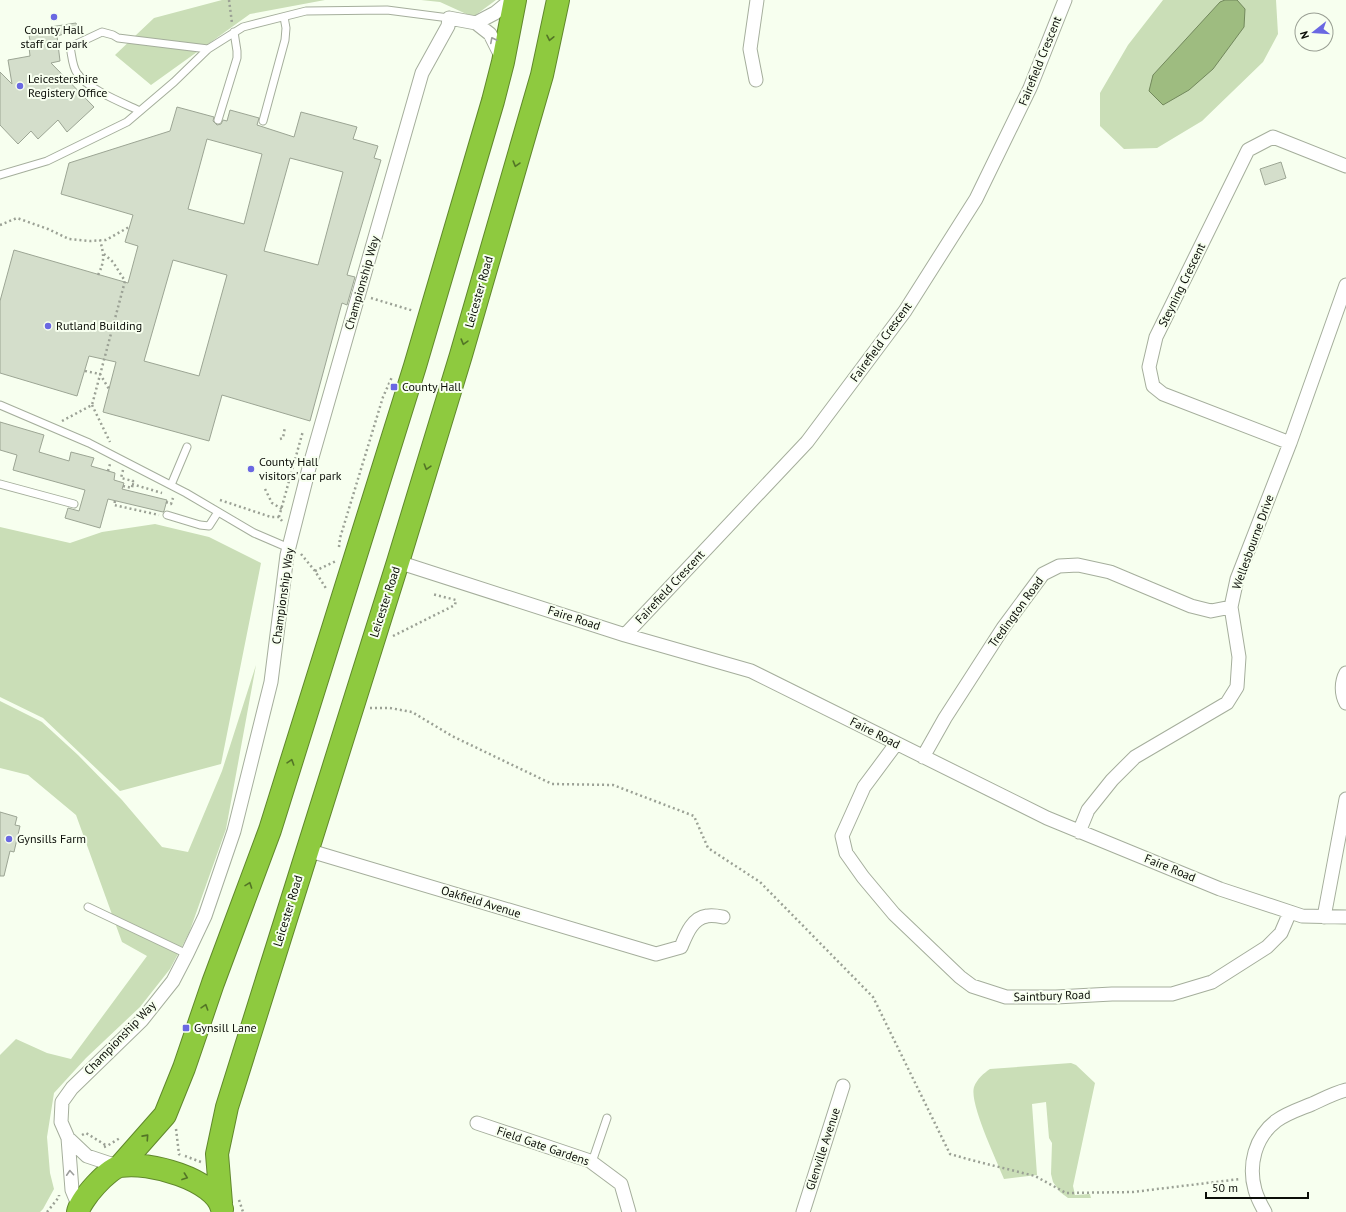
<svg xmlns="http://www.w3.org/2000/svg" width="1346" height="1212" font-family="'PT Sans',sans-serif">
<rect width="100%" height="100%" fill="#f7ffef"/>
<path fill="#cadeb7" d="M222,0H325L250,14L151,85L115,55L154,18Z
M421,0H496L473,17L440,2Z
M1163,0H1276L1278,34L1263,62L1202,121L1157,148L1124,149L1100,126V93L1128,45Z
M155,524L209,537L261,563L221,764L120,791L43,718L0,697V527L70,543L102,532Z
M256,665L226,829L189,933L170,969L140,1007L86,1058L54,1093L47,1137L50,1173L54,1189L43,1209L40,1212H0V1055L16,1039L47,1053L71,1059L147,956L122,942L76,815L28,775L0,768V701L42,722L78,755L122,800L162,847L188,852L222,771Z
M1071,1063L1076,1065L1095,1083L1073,1186L1075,1195L1090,1194L1091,1198H1068L1060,1192L1053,1182L1051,1174L1052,1143L1049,1138L1046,1102L1032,1104L1037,1175L1004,1179C997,1161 969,1103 974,1087C977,1079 984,1073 990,1069Z"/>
<path fill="#9ebc80" stroke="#72885c" d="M1225,0H1237L1245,9L1244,27L1213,69L1189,90L1163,105L1149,91L1153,75L1220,2Z"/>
<path fill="#d4decb" stroke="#9ca594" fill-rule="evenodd" d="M76,23L78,30L57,36L60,61L51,63L94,107L67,132L58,120L38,139L31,131L18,144L0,125V72L12,84L8,60L30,56L29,47H31L29,35H31V30Z
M177,107L214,117L213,121L217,125L221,124L223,120L227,121L230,110L259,118L257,125L294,137L301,112L357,127L353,139L378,146L374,158L381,160L347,275L355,277L347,305L342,303L310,421L222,395L209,441L103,412L116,362L89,356L77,396L0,373V301L14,250L128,283L138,246L125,242L133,215L61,194L69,163L170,131ZM207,139L262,154L244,224L188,209ZM290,158L343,172L318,265L264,251ZM173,260L227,275L199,376L144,361Z
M1281,162L1286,178L1265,185L1260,169Z
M0,422L44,435L39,452L69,461L71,452L94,458L91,466L115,473L114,480L124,483L122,489L167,500L164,511L163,512L108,499L100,528L65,518L68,508L79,511L85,490L13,470L17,455L0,450Z
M0,812L17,817L15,825L20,826L14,852L10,851L4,876H0Z"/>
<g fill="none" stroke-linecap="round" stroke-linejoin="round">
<defs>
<path id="lane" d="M140,111C123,103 87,89 77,73C72,66 72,55 70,47L102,32L113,35L118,38L208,49
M218,120L237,58V51L234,32
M263,121L285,40L286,28L284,17
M0,175L47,161L127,122L174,82L208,49L243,27L306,11L387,10L449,18
M0,405L89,443L186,493L254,533L289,548
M0,484L74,504
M171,485L187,447
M167,515L200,525L209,526L218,512
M88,907L187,954
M592,1162L607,1118"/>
<path id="street" d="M476,23L495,13L511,0
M756,80L750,49L757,0
M1290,443L1163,394L1153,386L1149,367L1156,337L1248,150L1273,137L1346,166
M398,562L625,635L751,671L1047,818L1220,889L1302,916L1346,917
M625,635L807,442L905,311L976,199L1030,88L1065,0
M1346,673C1341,682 1341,694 1346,703
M896,744L864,787L842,836L846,853L863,877L894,914L960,977L972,986L1006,997H1056L1112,994H1172L1212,982L1267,947L1281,933L1290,912
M923,757L945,718L1003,628L1043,574L1059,566L1078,565L1110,572L1191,606L1211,611L1231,607
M1079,832L1088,810L1112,780L1135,757L1227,703L1237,687L1239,657L1231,607L1237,579L1290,443L1346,285
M307,850L656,954L681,947C686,935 692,918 707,916C712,915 718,916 723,917
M1324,917L1346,799
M477,1123L590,1161L621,1184L629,1212
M68,1138L87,1156L117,1166
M79,1207L72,1190L68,1138L61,1122L62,1102L72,1088L142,1020L173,981L187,954L205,916L234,831L271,682L287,555L309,468L422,73L448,26L449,18L476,23L490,34L503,60
M803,1212L843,1086
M1265,1212C1261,1205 1257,1197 1255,1190C1248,1165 1255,1137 1276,1121C1287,1113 1300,1109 1312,1104C1323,1099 1334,1093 1346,1090"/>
<path id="highway" d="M120,1166L165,1115L184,1068L213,983L270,830L415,366L493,101L503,62L515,0
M221,1203L217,1154L227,1107L398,562L461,355L542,75L558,0
M78,1212C80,1200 108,1168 121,1166C147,1161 216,1179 222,1209"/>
</defs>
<use href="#lane" stroke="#a5ae9c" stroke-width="9"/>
<use href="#street" stroke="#a5ae9c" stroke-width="15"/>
<use href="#highway" stroke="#60882c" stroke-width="24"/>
<path stroke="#9ba195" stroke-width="2.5" stroke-dasharray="2 3" stroke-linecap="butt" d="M229,0L232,23
M0,225L17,218L48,229L69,239L90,241L106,240L129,227
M98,275C105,261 104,255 100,240
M371,298L414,311
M85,371L100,374L109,389
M92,405L110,442
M62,421L92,405L125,281L113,262L104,254
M280,439L283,438L285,427
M108,471L110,464
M132,484L162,493
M123,486L132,488L133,481L121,478L123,470
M265,489L272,503L282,509
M220,500L271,517H279L282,521
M115,501L114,505L159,515
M166,502L171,504L173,498
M279,517L303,431
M339,547L340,538L383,397L392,377
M301,554L315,571L327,590
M315,571L336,561
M393,636L455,605L456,600L432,594
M370,708H390L412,712L452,736L552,784L613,785L694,816L708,848L760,882L873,997L950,1154L971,1160L1035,1176L1066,1193L1133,1192L1240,1179
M176,1129L179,1154L180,1155
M82,1135L86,1133L107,1146
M104,1147L107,1146L120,1138
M185,1156L201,1162
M239,1200L243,1212
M47,1212L59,1197V1195"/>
<use href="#lane" stroke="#fff" stroke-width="7"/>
<use href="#street" stroke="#fff" stroke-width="13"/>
<use href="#highway" stroke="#8eca3f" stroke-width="22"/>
</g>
<defs><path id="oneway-chevron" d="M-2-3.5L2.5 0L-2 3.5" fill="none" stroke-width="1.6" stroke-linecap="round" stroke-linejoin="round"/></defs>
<g stroke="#537526">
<use href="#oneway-chevron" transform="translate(550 38) rotate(102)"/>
<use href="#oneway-chevron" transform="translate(516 164) rotate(106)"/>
<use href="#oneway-chevron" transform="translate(464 342) rotate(106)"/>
<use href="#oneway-chevron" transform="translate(427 467) rotate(107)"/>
<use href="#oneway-chevron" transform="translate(291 762) rotate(-72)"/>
<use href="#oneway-chevron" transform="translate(249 885) rotate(-70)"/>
<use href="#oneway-chevron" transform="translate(205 1007) rotate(-72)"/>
<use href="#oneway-chevron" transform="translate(146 1137) rotate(-48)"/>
<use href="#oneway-chevron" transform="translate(185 1177) rotate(20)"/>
</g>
<g stroke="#9d9f9c">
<use href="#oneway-chevron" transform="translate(493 40) rotate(-117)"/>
<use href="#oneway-chevron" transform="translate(70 1173) rotate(-94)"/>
</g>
<g fill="#6a68e2" stroke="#f7ffef" stroke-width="1.5">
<circle cx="54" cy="17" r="4"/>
<circle cx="20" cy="86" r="4"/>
<circle cx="48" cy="326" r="4"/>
<rect x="390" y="383" width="8" height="8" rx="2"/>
<circle cx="251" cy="469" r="4"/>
<circle cx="9" cy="839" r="4"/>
<rect x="182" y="1024" width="8" height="8" rx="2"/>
</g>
<g text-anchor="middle" stroke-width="4" stroke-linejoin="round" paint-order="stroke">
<g font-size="12" fill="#0b0e08" stroke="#f7ffef" text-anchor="start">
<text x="54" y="34" text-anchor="middle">County Hall<tspan x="54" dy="14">staff car park</tspan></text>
<text x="28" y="83">Leicestershire<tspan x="28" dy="14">Registery Office</tspan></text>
<text x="56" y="330">Rutland Building</text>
<text x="402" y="391">County Hall</text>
<text x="259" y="466">County Hall<tspan x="259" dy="14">visitors' car park</tspan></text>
<text x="17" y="843">Gynsills Farm</text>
<text x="194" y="1032">Gynsill Lane</text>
</g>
<g font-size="12" fill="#0b0e08" stroke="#f7ffef">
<text transform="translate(1040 61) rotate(-68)" y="4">Fairefield Crescent</text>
<text transform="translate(362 283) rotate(-74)" y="4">Championship Way</text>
<text transform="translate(1182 285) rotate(-64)" y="4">Steyning Crescent</text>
<text transform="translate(479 292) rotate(-74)" y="4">Leicester Road</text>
<text transform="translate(881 342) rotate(-54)" y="4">Fairefield Crescent</text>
<text transform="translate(1253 542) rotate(-70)" y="4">Wellesbourne Drive</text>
<text transform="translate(670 587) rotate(-47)" y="4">Fairefield Crescent</text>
<text transform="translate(283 596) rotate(-82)" y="4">Championship Way</text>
<text transform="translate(385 602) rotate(-72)" y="4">Leicester Road</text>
<text transform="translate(1016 612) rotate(-54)" y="4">Tredington Road</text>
<text transform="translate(574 618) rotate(18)" y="4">Faire Road</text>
<text transform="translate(875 733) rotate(27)" y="4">Faire Road</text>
<text transform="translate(1170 868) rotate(22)" y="4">Faire Road</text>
<text transform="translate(481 902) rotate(17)" y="4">Oakfield Avenue</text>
<text transform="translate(288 911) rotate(-73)" y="4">Leicester Road</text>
<text transform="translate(1052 996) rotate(-2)" y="4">Saintbury Road</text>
<text transform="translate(120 1038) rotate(-46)" y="4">Championship Way</text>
<text transform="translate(543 1146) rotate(19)" y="4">Field Gate Gardens</text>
<text transform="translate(823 1149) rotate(-72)" y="4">Glenville Avenue</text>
</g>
</g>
<g transform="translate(1314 32) rotate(253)"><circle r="19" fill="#f7ffef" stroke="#999f93"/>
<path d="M0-3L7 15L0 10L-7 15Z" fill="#6a68e2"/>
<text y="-6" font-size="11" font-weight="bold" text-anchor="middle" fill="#0b0e08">N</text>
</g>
<path d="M1206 1192v6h102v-6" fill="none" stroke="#0b0e08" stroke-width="2"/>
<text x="1212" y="1192" font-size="12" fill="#0b0e08" stroke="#f7ffef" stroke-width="3" paint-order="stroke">50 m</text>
</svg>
